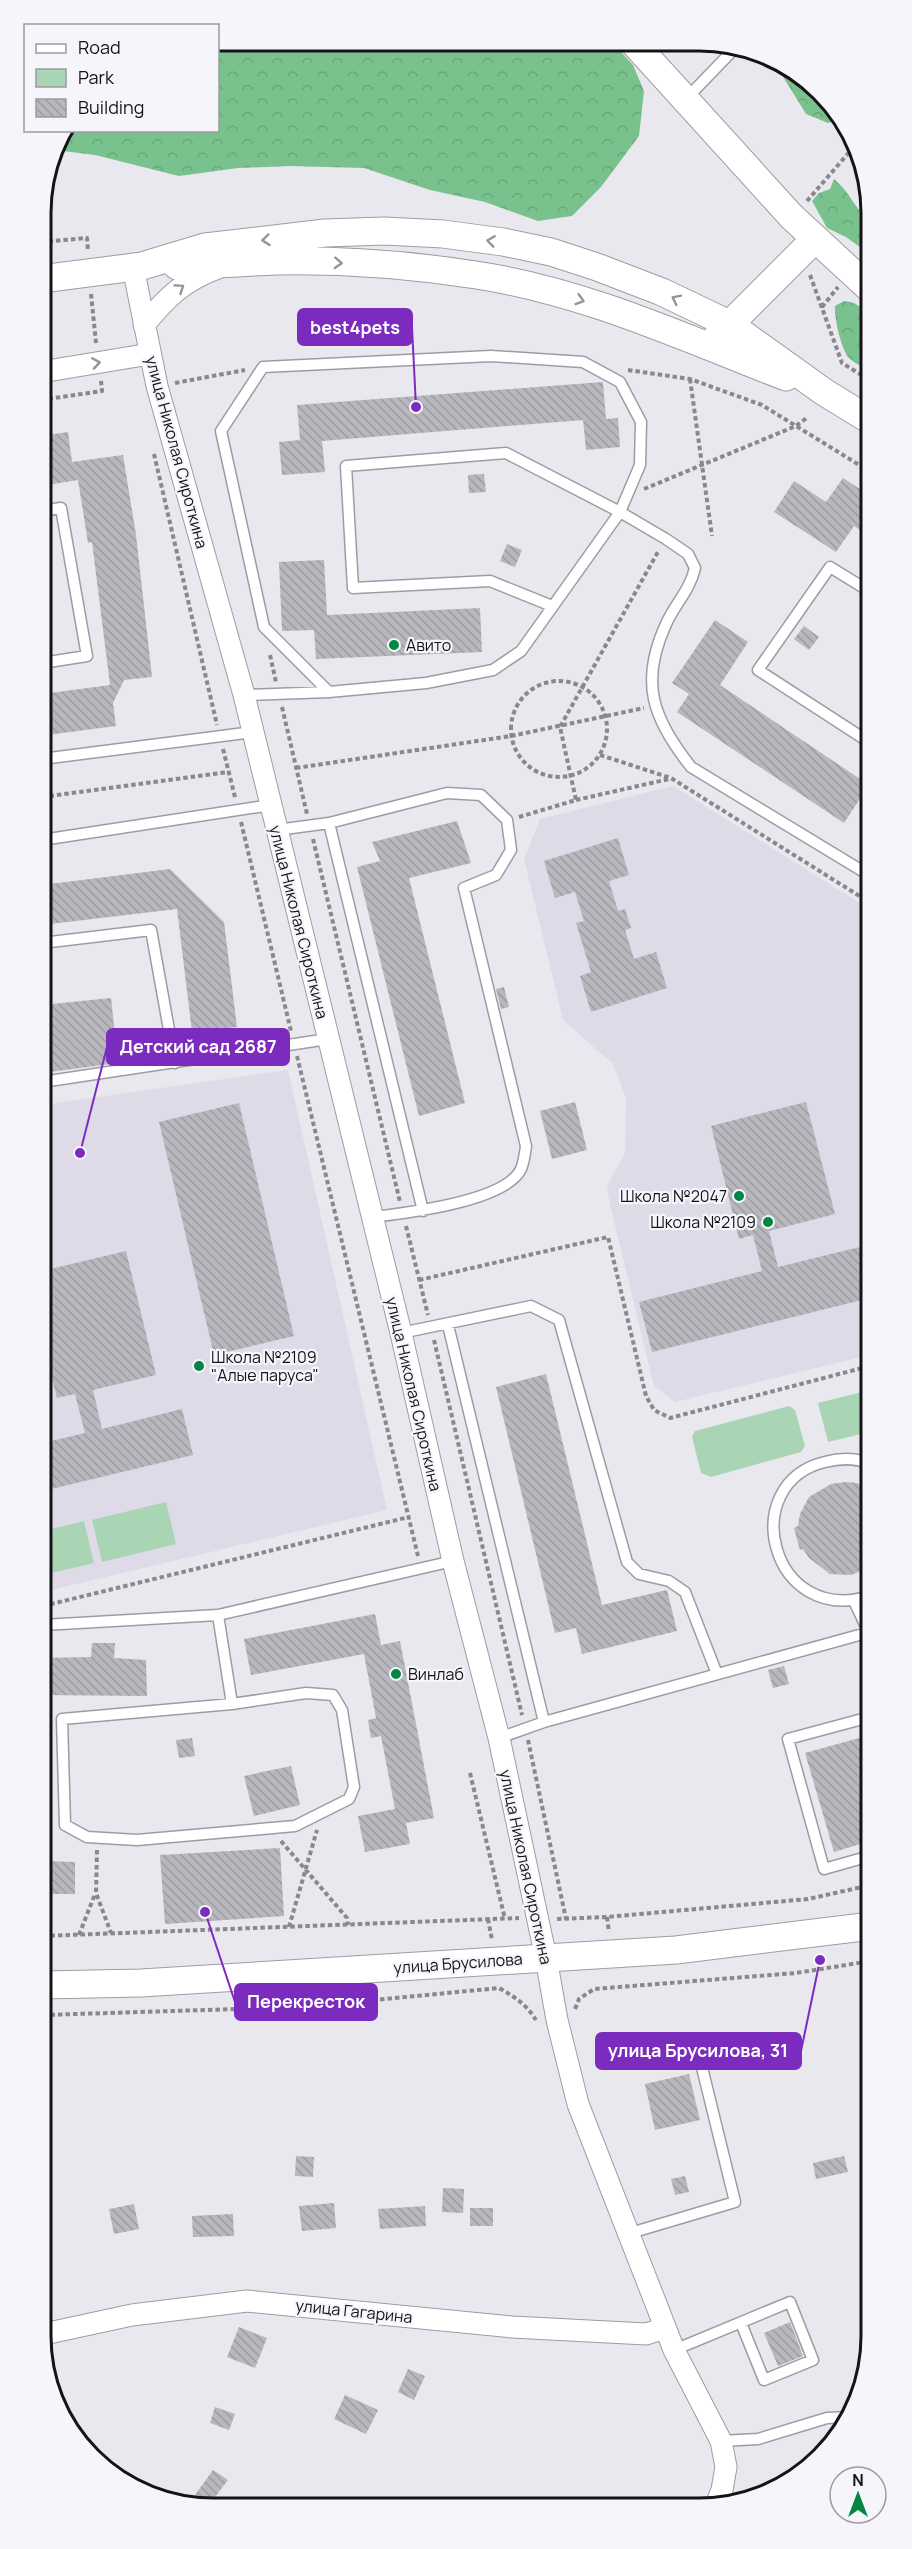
<svg xmlns="http://www.w3.org/2000/svg" width="912" height="2549" font-family="Manrope,sans-serif">
<defs>
<pattern id="forest-crowns" width="20" height="18" patternUnits="userSpaceOnUse" patternTransform="scale(1.5)"><rect width="20" height="18" fill="#7ac28d"/><path d="M2 6a3 3 0 1 1 6 0M12 15a3 3 0 1 1 6 0" fill="none" stroke="#69a679"/></pattern>
<pattern id="building-back-hatch" width="6" height="6" patternUnits="userSpaceOnUse" patternTransform="scale(1.5)"><rect width="6" height="6" fill="#b9b7be"/><path d="M-1 5l2 2M0 0l6 6M5-1l2 2" fill="none" stroke="#9e9ca3"/></pattern>
</defs>
<rect width="100%" height="100%" fill="#eae8ef"/>
<path fill="#dedae8" d="M673,786L869,909L870,1355L675,1402L654,1386L610,1205L607,1186L625,1153L626,1099L613,1064L563,1020L524,859L540,819Z
M288,1070L387,1510L43,1592L42,1105Z"/>
<path fill="url(#forest-crowns)" d="M218,41L613,43L633,65L644,91L639,136L601,187L572,216L538,221L485,202L430,190L364,168L290,166L238,168L179,176L95,155L55,150L58,137L63,131L218,130Z
M782,70L821,91L836,120L828,123L806,114L782,75Z
M834,179C849,191 854,207 868,220V253L846,237L827,228L812,201L819,193L830,189Z
M844,301L854,303L868,312V370C862,366 852,362 848,357C841,347 834,318 835,306Z"/>
<path fill="#aad5b4" d="M870,1390V1432L828,1442L818,1403Z
M789,1406L795,1410L805,1446L801,1452L711,1477L701,1473L692,1437L695,1431Z
M166,1502L176,1544L102,1562L92,1520Z
M84,1521L94,1563L43,1575V1531Z"/>
<path fill="url(#building-back-hatch)" d="M603,382L606,419L618,418L620,447L586,450L583,420L322,441L325,472L282,475L279,442L300,440L297,405Z
M68,432L72,462L123,455L136,535L152,677L124,680L113,703L116,726L47,735L42,694L110,685L92,542L88,543L78,480L41,486V436Z
M484,474L486,492L469,493L468,475Z
M843,478L869,495V536L854,526L836,552L774,512L794,481L826,502Z
M507,544L522,550L515,567L500,561Z
M324,560L327,615L480,608L482,652L316,659L314,630L282,631L279,562Z
M715,620L748,642L720,685L869,785L844,823L677,712L689,694L672,683Z
M804,626L819,637L809,650L794,639Z
M457,821L471,863L409,878L465,1103L419,1116L357,867L380,861L372,842Z
M618,838L629,875L609,881L618,911L625,909L631,928L625,930L634,959L656,952L667,988L591,1012L580,976L591,972L576,923L584,921L575,892L555,898L544,861Z
M170,869L224,922L237,1027L192,1032L177,909L42,925V885Z
M504,987L509,1007L501,1009L496,989Z
M111,998L118,1063L42,1073V1005Z
M575,1102L587,1150L552,1159L540,1111Z
M806,1102L835,1214L769,1231L778,1267L864,1246L870,1269V1298L652,1352L639,1302L762,1271L753,1235L739,1239L711,1126Z
M239,1103L294,1336L214,1355L159,1122Z
M126,1251L156,1375L93,1390L102,1429L182,1409L193,1455L43,1491V1443L85,1433L75,1394L57,1398L42,1339V1271Z
M546,1374L602,1605L667,1590L677,1631L582,1654L576,1628L555,1633L496,1387Z
M846,1482L857,1483L870,1490V1567L851,1575L830,1574L809,1558L803,1549L800,1550L794,1528L798,1526L800,1514L809,1497L831,1484Z
M375,1614L381,1645L400,1641L434,1818L406,1823L410,1844L365,1852L358,1816L395,1809L381,1736L371,1738L368,1720L376,1718L364,1654L251,1675L244,1639Z
M92,1643H115L114,1658L146,1660L147,1696L43,1695V1658L91,1657Z
M784,1666L789,1684L773,1688L768,1670Z
M870,1735V1841L834,1852L805,1753Z
M192,1738L195,1756L179,1758L176,1740Z
M291,1766L300,1805L254,1816L244,1776Z
M280,1848L284,1916L165,1924L160,1855Z
M43,1861L75,1862V1894H43Z
M689,2074L700,2120L655,2130L645,2084Z
M296,2156L314,2157L313,2177L295,2176Z
M844,2156L848,2172L816,2179L813,2163Z
M685,2176L689,2192L675,2195L671,2179Z
M443,2188L464,2189L463,2213L442,2212Z
M334,2203L336,2228L302,2231L299,2206Z
M134,2204L139,2229L114,2234L109,2209Z
M425,2206L426,2226L380,2229L378,2209Z
M470,2208H493V2226H470Z
M233,2214L234,2236L193,2237L192,2216Z
M790,2322L803,2356L778,2366L764,2333Z
M239,2327L267,2338L255,2368L227,2357Z
M408,2369L425,2376L414,2400L398,2392Z
M345,2395L378,2410L366,2434L334,2419Z
M215,2407L235,2414L229,2430L210,2423Z
M213,2470L228,2480L209,2505L195,2495Z"/>
<g fill="none" stroke-linecap="round" stroke-linejoin="round">
<defs>
<path id="service" d="M685,100L737,46
M41,511L61,508L87,656L42,663
M869,591L830,567L758,670L869,742
M552,606L490,581L353,588L346,466L506,453L620,512L666,539L688,554L695,568C690,590 675,604 666,624C639,683 653,719 691,767L869,875
M244,695L329,692L426,683L493,670L521,651L620,512L640,465L641,422L620,382L583,362L491,356L263,367L221,431L264,627L329,692
M42,759L253,732
M329,823L423,1211
M277,830L329,823L447,793L481,795L507,820L511,850L496,875L464,888L526,1146C525,1153 524,1162 521,1169C506,1201 407,1213 373,1217
M42,840L271,805
M42,943L151,930L175,1063
M42,1082L328,1039
M448,1325L544,1722
M401,1333L531,1306L559,1320L627,1562L639,1574L669,1581L685,1592L717,1674
M870,1464C856,1458 840,1458 825,1462C736,1483 770,1627 870,1596
M854,1601L869,1633
M43,1625L218,1615
M232,1704L62,1719L65,1825L87,1837L137,1840L295,1826L349,1799L354,1787L342,1710L333,1695L306,1693L232,1704L218,1615L453,1561
M870,1717L788,1739L824,1869L870,1856
M499,1738L544,1722L870,1632
M627,2234L735,2202L696,2043
M674,2350L790,2302L813,2360L764,2380L741,2323
M721,2441L758,2439L827,2418L849,2417"/>
<path id="minor" d="M133,267L157,386L244,695L401,1333L453,1561L499,1738L546,1958L557,2020L578,2104L674,2350L721,2441L726,2467L722,2490L716,2505
M144,325C167,297 183,281 218,268
M41,372L150,354
M44,2334L132,2315L247,2301L512,2327L646,2334L665,2328"/>
<path id="tertiary" d="M634,43L792,217L868,287
M177,266C210,265 243,262 277,261C343,260 411,265 476,275C584,291 685,338 786,377
M41,279L142,266L205,247L325,233L384,231L443,234L503,242L551,252L597,267L662,292L729,324L824,392L868,419
M717,337L814,240
M43,1985L141,1983L676,1950L871,1926"/>
</defs>
<use href="#service" stroke="#9e9ca3" stroke-width="13"/>
<use href="#minor" stroke="#9e9ca3" stroke-width="23"/>
<use href="#tertiary" stroke="#9e9ca3" stroke-width="29"/>
<path stroke="#89888d" stroke-width="4" stroke-dasharray="4.5 3" stroke-linecap="butt" d="M807,201L852,149
M41,242L87,238L88,251
M810,275L842,363L868,379
M91,294L96,343
M822,307L838,287
M628,370L690,379L762,405L869,471
M690,379L712,536
M175,383L245,370
M41,400L102,391L101,381
M154,454L217,725
M644,489L796,426L808,417
M270,655L276,682
M511 729a48 48 0 1 1 96 0a48 48 0 1 1-96 0Z
M282,707L307,814
M223,749L235,797
M600,755L671,778L869,902
M296,768L511,736L644,708
M42,797L228,772
M576,800L669,779
M519,817L576,800L560,727L659,550
M241,822L291,1031
M313,839L400,1202
M297,1056L418,1556
M406,1226L428,1315
M419,1280L608,1237L646,1396L654,1410L670,1418L870,1366
M434,1340L522,1715
M43,1606L409,1517
M528,1740L566,1919
M470,1773L505,1919
M281,1841L347,1918L348,1925
M97,1850L96,1893L111,1933
M607,1917L609,1932
M488,1919L492,1940
M557,1919L607,1917L808,1899L871,1885
M289,1927L317,1830
M79,1935L95,1894
M43,1936L519,1918
M575,2009L579,1999L594,1989L796,1973L871,1961
M43,2015L302,2007L499,1988C515,1997 526,2004 536,2020"/>
<use href="#service" stroke="#fff" stroke-width="10"/>
<use href="#minor" stroke="#fff" stroke-width="21"/>
<use href="#tertiary" stroke="#fff" stroke-width="27"/>
</g>
<defs><path id="oneway-chevron" d="M-2-3.5L2.5 0L-2 3.5" fill="none" stroke-width="1.6" stroke-linecap="round" stroke-linejoin="round" transform="scale(1.5)"/></defs>
<g stroke="#959596">
<use href="#oneway-chevron" transform="translate(266 240) rotate(174)"/>
<use href="#oneway-chevron" transform="translate(491 241) rotate(-172)"/>
<use href="#oneway-chevron" transform="translate(338 263) rotate(3)"/>
<use href="#oneway-chevron" transform="translate(180 288) rotate(-34)"/>
<use href="#oneway-chevron" transform="translate(676 299) rotate(-154)"/>
<use href="#oneway-chevron" transform="translate(580 300) rotate(17)"/>
<use href="#oneway-chevron" transform="translate(96 363) rotate(-9)"/>
</g>
<g fill="#038641" stroke="#f7f5fc" stroke-width="2">
<circle cx="394" cy="645" r="6"/>
<circle cx="739" cy="1196" r="6"/>
<circle cx="768" cy="1222" r="6"/>
<circle cx="199" cy="1366" r="6"/>
<circle cx="396" cy="1674" r="6"/>
</g>
<g text-anchor="middle" stroke-width="4.5" stroke-linejoin="round" paint-order="stroke">
<g font-size="16" fill="#141316" stroke="#f7f5fc">
<text transform="translate(177 452) rotate(75)" y="6">улица Николая Сироткина</text>
<text transform="translate(299 922) rotate(76)" y="6">улица Николая Сироткина</text>
<text transform="translate(414 1394) rotate(77)" y="6">улица Николая Сироткина</text>
<text transform="translate(526 1867) rotate(78)" y="6">улица Николая Сироткина</text>
<text transform="translate(458 1963) rotate(-4)" y="6">улица Брусилова</text>
<text transform="translate(354 2311) rotate(6)" y="6">улица Гагарина</text>
</g>
<g font-size="16" fill="#141316" stroke="#f7f5fc" text-anchor="start">
<text x="406" y="651">Авито</text>
<text x="727" y="1202" text-anchor="end">Школа №2047</text>
<text x="756" y="1228" text-anchor="end">Школа №2109</text>
<text x="211" y="1363">Школа №2109<tspan x="211" dy="18">"Алые паруса"</tspan></text>
<text x="408" y="1680">Винлаб</text>
</g>
</g>
<path d="M0 0H912V2549H0ZM213 51H699A162 162 0 0 1 861 213V2336A162 162 0 0 1 699 2498H213A162 162 0 0 1 51 2336V213A162 162 0 0 1 213 51Z" fill="#f7f5fc" fill-rule="evenodd"/>
<path fill="none" stroke="#141316" stroke-width="3" d="M213 51H699A162 162 0 0 1 861 213V2336A162 162 0 0 1 699 2498H213A162 162 0 0 1 51 2336V213A162 162 0 0 1 213 51Z"/>
<path fill="none" stroke="#7b2cbf" stroke-width="2" d="M416 407L412 327M80 1153L107 1047M205 1912L235 2002M820 1960L801 2051"/>
<g fill="#7b2cbf" stroke="#f7f5fc" stroke-width="2">
<circle cx="416" cy="407" r="6"/>
<circle cx="80" cy="1153" r="6"/>
<circle cx="205" cy="1912" r="6"/>
<circle cx="820" cy="1960" r="6"/>
</g>
<g fill="#7b2cbf" stroke="#7b2cbf" stroke-width="2">
<rect x="298" y="309" width="114" height="36" rx="6"/>
<rect x="107" y="1029" width="182" height="36" rx="6"/>
<rect x="235" y="1984" width="142" height="36" rx="6"/>
<rect x="596" y="2033" width="205" height="36" rx="6"/>
</g>
<g font-size="18" text-anchor="middle" font-weight="bold" fill="#fff">
<text x="355" y="334">best4pets</text>
<text x="198" y="1053">Детский сад 2687</text>
<text x="306" y="2008">Перекресток</text>
<text x="698" y="2057">улица Брусилова, 31</text>
</g>
<rect x="24" y="24" width="195" height="108" fill="#f7f5fc" stroke="#9c9ba0" stroke-width="1.5"/>
<rect x="36" y="44" width="30" height="9" fill="#ffffff" stroke="#9c9ba0" stroke-width="1.5"/>
<text x="78" y="54" font-size="18" fill="#141316">Road</text>
<rect x="36" y="69" width="30" height="18" fill="#aad5b4" stroke="#9c9ba0" stroke-width="1.5"/>
<text x="78" y="84" font-size="18" fill="#141316">Park</text>
<rect x="36" y="99" width="30" height="18" fill="url(#building-back-hatch)" stroke="#9c9ba0" stroke-width="1.5"/>
<text x="78" y="114" font-size="18" fill="#141316">Building</text>
<g transform="translate(858 2495)"><circle r="28" fill="#f7f5fc" stroke="#9c9ba0" stroke-width="1.5"/>
<path d="M0-4.5L10 22L0 15L-10 22Z" fill="#038641"/>
<text y="-9" font-size="16" font-weight="bold" text-anchor="middle" fill="#141316">N</text>
</g>
</svg>
